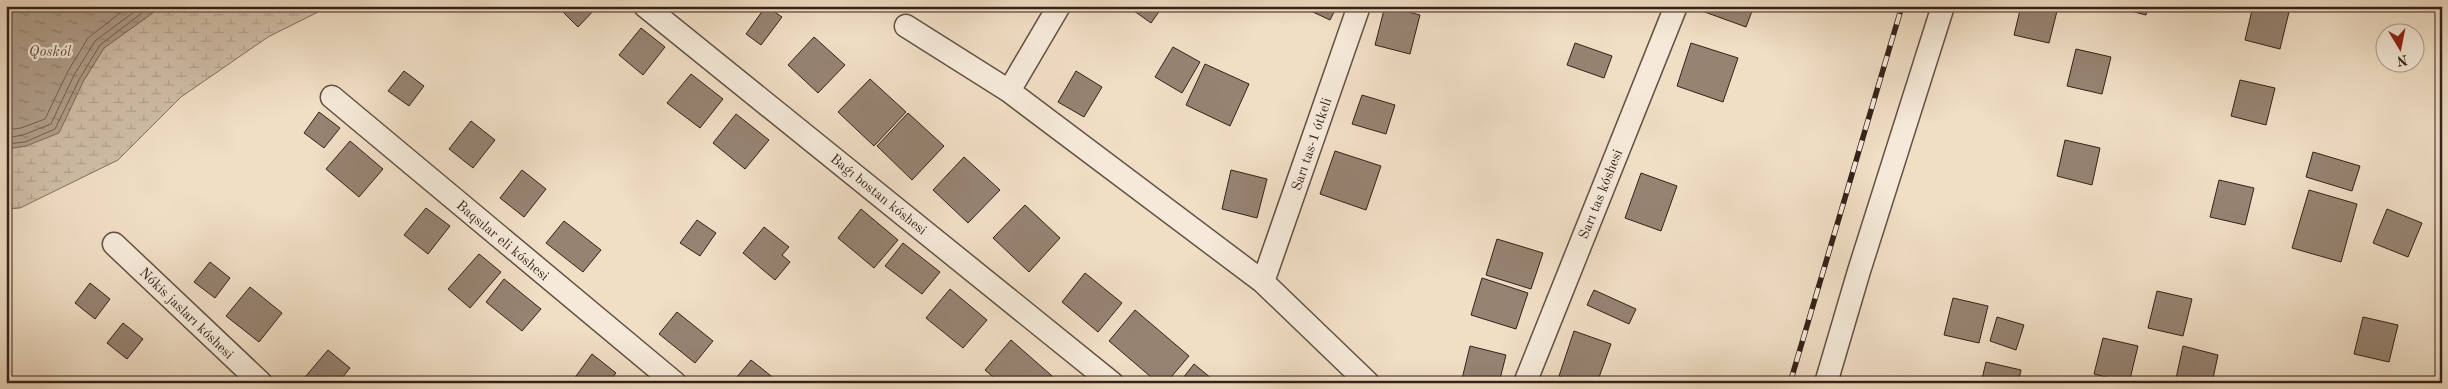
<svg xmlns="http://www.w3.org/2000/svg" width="2448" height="389" font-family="'Old Standard TT',serif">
<defs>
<pattern id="wetland-marsh" width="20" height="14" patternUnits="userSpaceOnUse" patternTransform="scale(1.25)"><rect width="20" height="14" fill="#d0bea8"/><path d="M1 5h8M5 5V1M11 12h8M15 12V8" fill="none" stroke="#b3a390"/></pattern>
<pattern id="water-ripples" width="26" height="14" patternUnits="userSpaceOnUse" patternTransform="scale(1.25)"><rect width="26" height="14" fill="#b09e8b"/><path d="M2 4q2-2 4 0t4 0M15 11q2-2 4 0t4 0" fill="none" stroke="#908071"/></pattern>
</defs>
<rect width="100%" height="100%" fill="#f0dec5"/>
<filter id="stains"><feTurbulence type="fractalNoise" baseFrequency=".004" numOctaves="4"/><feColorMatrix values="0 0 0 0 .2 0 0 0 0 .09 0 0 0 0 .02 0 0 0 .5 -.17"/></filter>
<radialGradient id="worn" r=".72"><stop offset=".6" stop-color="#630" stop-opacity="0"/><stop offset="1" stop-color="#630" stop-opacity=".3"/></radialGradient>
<path fill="url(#wetland-marsh)" stroke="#827060" d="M157,6H330L268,37L181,97L118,160L20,208L6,209V149L26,146L84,80L104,48L154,12Z"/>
<path fill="url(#water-ripples)" stroke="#7f6c5d" d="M6,6H157L154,12L104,48L84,80L59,133L26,146L6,149Z"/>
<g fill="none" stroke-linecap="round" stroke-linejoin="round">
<path stroke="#726052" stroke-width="1" d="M6,130L21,128L45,119L68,71L88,38L129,6
M6,138L23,135L51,124L74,75L95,41L142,6
M6,144L25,142L55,129L80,78L100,45L151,6"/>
</g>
<path fill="#968372" stroke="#352119" d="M557,6H598L578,27Z
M766,6L782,17L761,45L746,34Z
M1127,6H1163L1151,23Z
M1300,6H1337L1330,20Z
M1385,6L1420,15L1410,54L1375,45Z
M1704,6H1754L1746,27L1702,11Z
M2021,6L2058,7L2049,43L2014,35Z
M2111,6H2148L2146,15Z
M2253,6H2265L2289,12L2280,49L2245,40Z
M641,28L665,47L643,75L619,55Z
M814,37L845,65L818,93L788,65Z
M1575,43L1612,56L1604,78L1567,65Z
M1691,43L1738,58L1723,102L1677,86Z
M1173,47L1200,62L1182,93L1155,77Z
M2076,49L2111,57L2102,94L2067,86Z
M1205,64L1249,84L1230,126L1186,105Z
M404,71L424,86L409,106L388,91Z
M1076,71L1102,87L1084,117L1058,102Z
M691,74L723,99L700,128L667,103Z
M870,79L906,112L874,146L838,112Z
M2240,80L2275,88L2266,125L2231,116Z
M1362,95L1395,105L1386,134L1352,124Z
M319,112L340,128L324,148L304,133Z
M908,113L944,146L912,180L877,146Z
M736,114L769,140L745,169L713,143Z
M471,121L495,140L473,168L449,149Z
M2065,140L2100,148L2092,185L2057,176Z
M350,141L383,169L359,197L326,169Z
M1335,151L1381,166L1366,210L1320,194Z
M2313,152L2360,166L2352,191L2306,177Z
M964,157L1000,190L968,223L933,190Z
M522,170L546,189L524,217L500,198Z
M1231,170L1267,179L1257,218L1222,209Z
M1641,173L1677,186L1661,231L1625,218Z
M2219,180L2254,188L2245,225L2210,217Z
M2309,190L2357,204L2341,262L2292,248Z
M1025,205L1060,238L1029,272L993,238Z
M426,208L450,226L428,254L404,235Z
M861,209L898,240L874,268L838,238Z
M2387,209L2422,223L2408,257L2373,243Z
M697,220L716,233L700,256L680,243Z
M564,221L601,250L583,272L546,243Z
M764,227L789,247L782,255L790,262L775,280L743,253Z
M1497,239L1543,253L1531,289L1486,275Z
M903,243L940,272L922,294L885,266Z
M479,254L501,272L470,308L448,289Z
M210,262L230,278L215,298L194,282Z
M1085,273L1122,303L1098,332L1062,302Z
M1482,278L1528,293L1516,329L1471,315Z
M504,279L541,309L522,331L486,302Z
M90,283L110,299L95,319L75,303Z
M250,287L282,313L259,342L226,316Z
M950,289L987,320L963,348L926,318Z
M1594,290L1636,309L1629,324L1587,305Z
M2157,291L2192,299L2183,336L2148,328Z
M1953,298L1988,306L1979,343L1944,335Z
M1135,310L1189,356L1166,383H1158L1109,341Z
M677,312L713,341L695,363L659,334Z
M1997,317L2024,325L2016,350L1990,341Z
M2363,317L2398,325L2389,362L2354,354Z
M123,323L143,339L127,359L107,343Z
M1574,331L1611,344L1597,383H1578L1559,376Z
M2103,338L2138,346L2129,383L2094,374Z
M1011,340L1059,382V383H1000L985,370Z
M1470,346L1506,355L1499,383H1461Z
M2183,346L2218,355L2212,383H2175Z
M328,350L350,368L338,383H300Z
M592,354L616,373L608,383H571Z
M751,360L780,383H732Z
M1986,362L2021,370L2018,383H1981Z
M1194,364L1217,383H1179Z
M621,377L628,383H615Z
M192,378L198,383H188Z"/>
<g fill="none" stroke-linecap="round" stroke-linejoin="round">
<defs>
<path id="street" d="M645,6L1112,383
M906,26L1009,91L1263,282L1368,383
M1009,91L1059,6
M332,97L675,383
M114,244L261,383
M1263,282L1359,6
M1525,383L1676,6
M1826,383L1859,271L1943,6"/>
</defs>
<use href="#street" stroke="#645044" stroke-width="25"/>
<use href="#street" stroke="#f5ead9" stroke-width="22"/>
<defs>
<path id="rail" d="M1790,383L1902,6"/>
</defs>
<use href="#rail" stroke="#352119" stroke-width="5.5"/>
<use href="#rail" stroke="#f5ead9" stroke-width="4" stroke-dasharray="11" stroke-linecap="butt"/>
</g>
<g text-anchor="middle" stroke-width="4.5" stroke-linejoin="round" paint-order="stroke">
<g font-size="14" fill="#352119" stroke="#f5ead9">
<text transform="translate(1311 144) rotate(-71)" y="5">Sarı tas-1 ótkeli</text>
<text transform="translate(879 194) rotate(39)" y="5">Baǵı bostan kóshesi</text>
<text transform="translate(1600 194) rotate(-68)" y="5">Sarı tas kóshesi</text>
<text transform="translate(503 240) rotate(40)" y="5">Baqsılar eli kóshesi</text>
<text transform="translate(187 313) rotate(44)" y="5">Nókis jasları kóshesi</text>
</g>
<g font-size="15" font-style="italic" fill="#604d41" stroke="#f5ead9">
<text x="50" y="56">Qoskól</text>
</g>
</g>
<rect width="2448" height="389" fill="none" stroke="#f0dec5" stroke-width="25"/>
<rect x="8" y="8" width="2433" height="374" fill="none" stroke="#352119" stroke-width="2.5"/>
<rect x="12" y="12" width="2423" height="364" fill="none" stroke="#352119"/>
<g transform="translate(2400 48) rotate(170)"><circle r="24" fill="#f5ead9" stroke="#a89a8c"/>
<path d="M0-4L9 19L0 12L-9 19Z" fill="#8f2418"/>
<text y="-8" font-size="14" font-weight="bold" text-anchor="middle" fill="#352119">N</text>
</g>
<rect width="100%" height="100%" filter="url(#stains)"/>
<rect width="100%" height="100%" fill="url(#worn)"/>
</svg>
